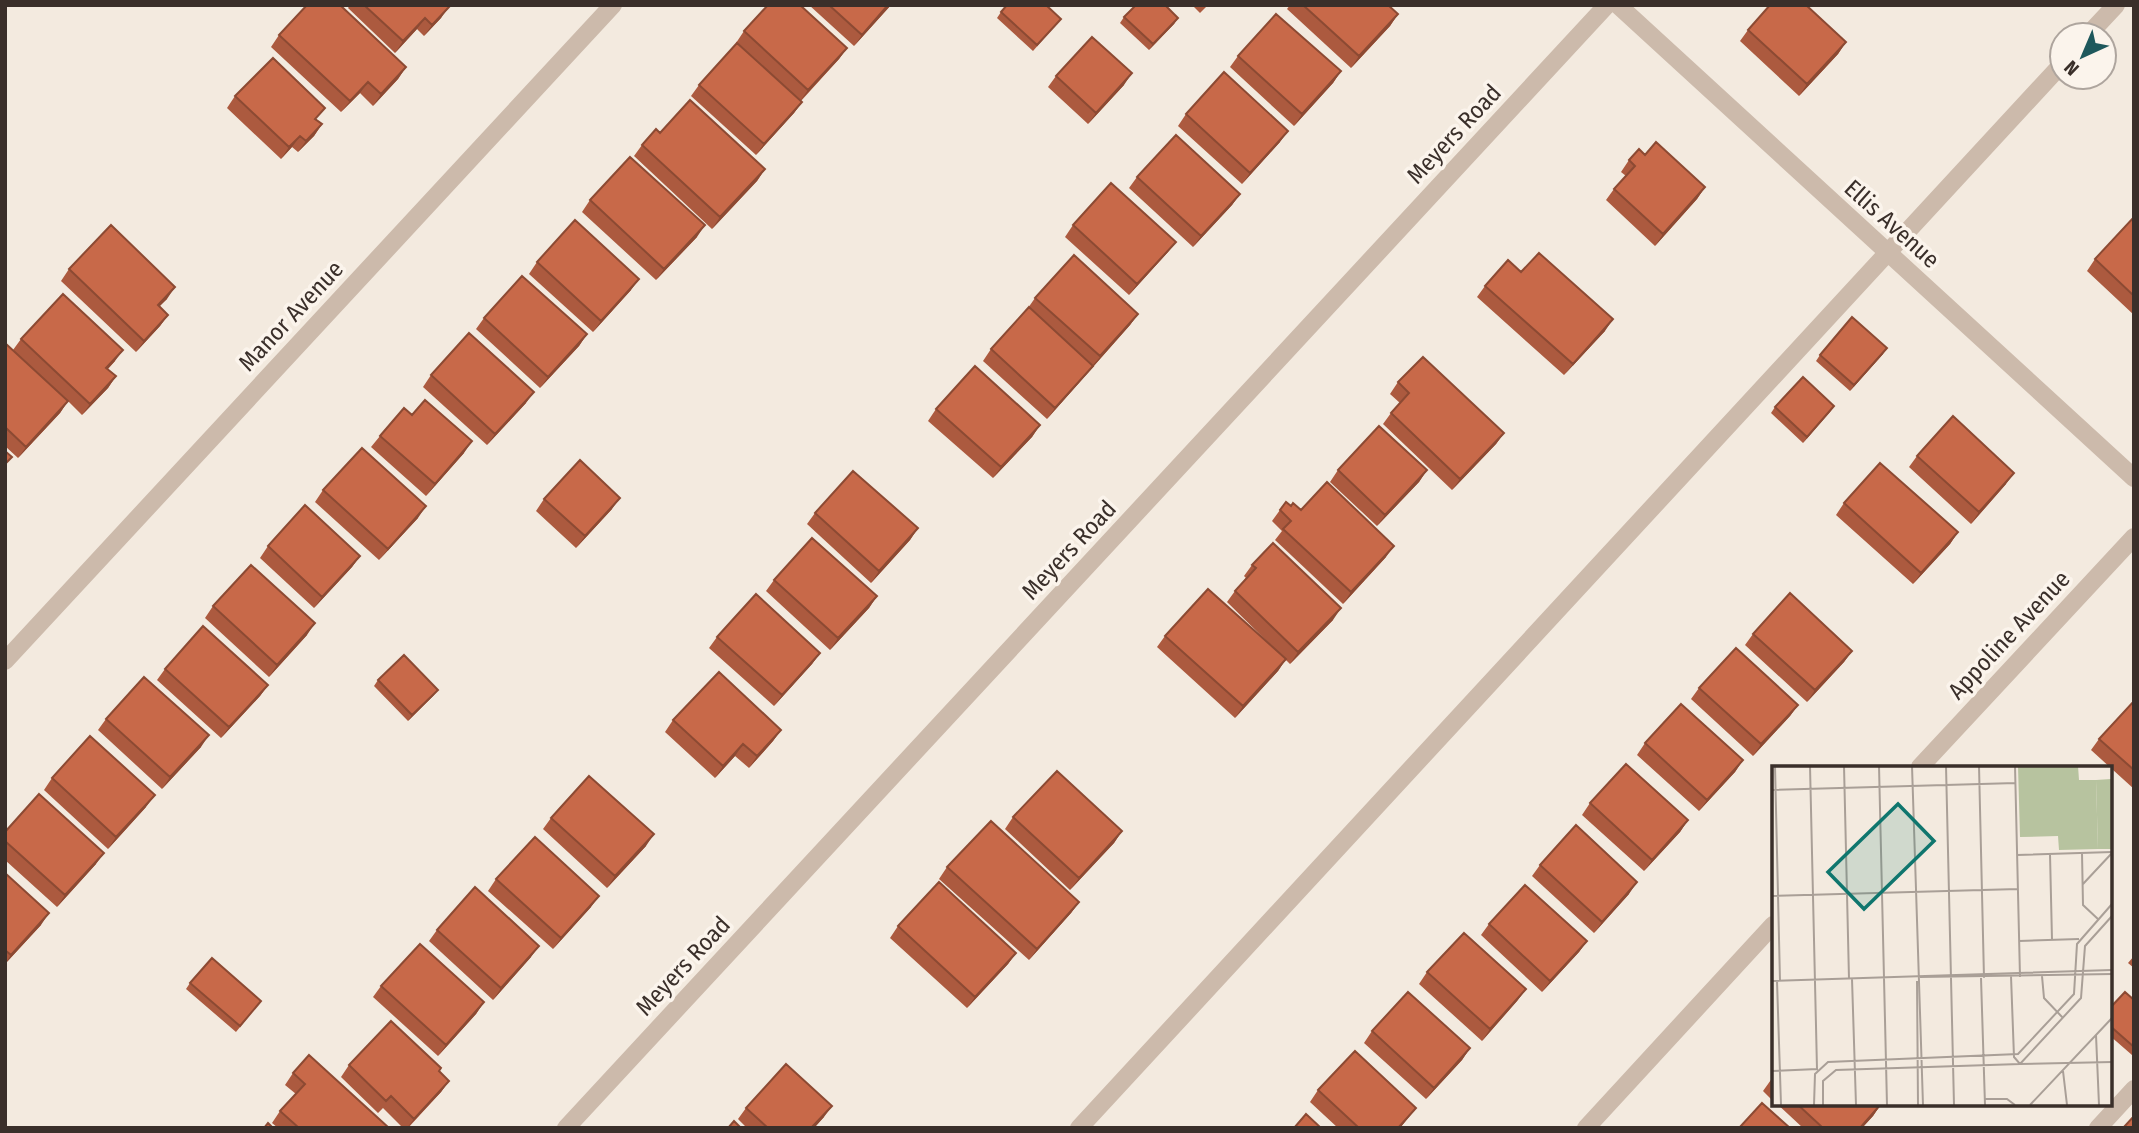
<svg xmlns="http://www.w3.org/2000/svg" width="2139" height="1133" font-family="'Fira Sans Condensed',sans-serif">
<rect width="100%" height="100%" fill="#f3eadf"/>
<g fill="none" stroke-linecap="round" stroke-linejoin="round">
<path stroke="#ccbaab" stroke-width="18" d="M1618,5L2134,478
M2088,35L2116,5
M5,661L613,5
M1920,767L2134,537
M566,1128L1607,5
M1079,1128L2062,64
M1586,1128L1773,925
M2098,1128L2134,1089"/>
</g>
<path fill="#ac5a3f" d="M350,5H447L441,18L424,36L417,29L395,53L348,8Z
M809,5H891L854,46Z
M1192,5H1208L1200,13Z
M1290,5H1388L1398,14L1390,26L1351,68L1287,9Z
M1001,12L1061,19L1033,51L997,18Z
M1124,17L1178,18L1174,24L1149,50L1120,23Z
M1748,30L1846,42L1838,54L1799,96L1740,41Z
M744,31L847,48L839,59L801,101L802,102L794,113L756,155L691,96L699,85L737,43H736Z
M279,35L406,67L398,79L373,106L360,93L341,112L271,47Z
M1238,56L1341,71L1333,83L1294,126L1230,67Z
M1056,76L1124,85L1088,124L1048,87Z
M235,96L317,120L322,124L314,136L298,152L292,147L281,159L227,108Z
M1186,114L1280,142L1242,184L1178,126Z
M660,133L765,169L757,181L712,229L634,156L642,145Z
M1629,160L1705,187L1697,199L1655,246L1606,200L1614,189L1626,176L1621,172Z
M1137,177L1240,194L1232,205L1193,247L1129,188Z
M590,200L697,237L656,280L582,212Z
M2134,217V315L2087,271L2095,259Z
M1073,225L1176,242L1167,253L1129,295L1065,237Z
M537,262L631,290L593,332L529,274Z
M69,269L167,299L159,306L168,315L160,326L136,352L61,281Z
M1521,272L1605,331L1564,375L1477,297L1485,286Z
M1035,298L1138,314L1130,325L1047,419L983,361L991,349L1028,308Z
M484,318L587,334L579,346L540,388L476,329Z
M21,339L115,361L108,369L116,376L108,388L82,415L68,401L60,413L18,458L5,446V343L13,350Z
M1883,354L1850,391L1816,361L1820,355Z
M431,375L526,403L487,445L423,387Z
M1398,382L1504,433L1496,444L1452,490L1383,424L1391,413L1400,403L1390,394Z
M1834,406L1803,443L1771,413L1775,407Z
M936,409L1040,425L1032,437L993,478L928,421Z
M412,415L464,453L426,496L371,447L380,436Z
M1917,456L2006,484L1971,524L1909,467Z
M1338,470H1427L1419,482L1377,526L1330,482Z
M323,490L418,518L379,560L315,502Z
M544,499L612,509L576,548L536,511Z
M1844,503L1958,532L1950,544L1913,584L1836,515Z
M1291,506L1301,510L1386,557L1343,604L1275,540L1282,531L1272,521L1280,510Z
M815,513L918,528L910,540L871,583L807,524Z
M268,546L360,556L352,567L314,608L260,558Z
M1252,565L1333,620L1290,664L1227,602L1235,591L1246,578L1244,576Z
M774,580L877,596L869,608L830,650L766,591Z
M213,606L307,635L269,677L205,618Z
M1753,634L1852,651L1844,662L1807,702L1745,645Z
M1165,636L1286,659L1278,671L1235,718L1157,647Z
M717,637L820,653L812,664L774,706L709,648Z
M165,669L268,685L260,696L221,738L157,680Z
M378,680L438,690L433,696L408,721L374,686Z
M1699,688L1798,705L1790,716L1753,756L1691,699Z
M2134,701V789L2091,750L2099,739Z
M106,719L201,747L162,789L98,730Z
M673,720L781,730L773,741L749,768L735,756L715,778L665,732Z
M1645,743L1743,760L1735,772L1699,811L1637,755Z
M52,778L146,807L108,849L44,790Z
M1590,803L1688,820L1680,832L1644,871L1582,815Z
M1013,817L1122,831L1114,843L1070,890L1005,829Z
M551,818L646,846L607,888L543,829Z
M5,832L96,864L57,907L5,860Z
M1540,865L1629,894L1594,933L1532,876Z
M947,867L1079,902L1071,913L1029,960L939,879Z
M5,873L41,925L5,964Z
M496,879L591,907L553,949L488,891Z
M1489,924L1587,941L1579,952L1542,992L1481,935Z
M898,926L1016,953L1008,964L967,1008L890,938Z
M437,930L531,957L493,1000L429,941Z
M2134,956V968L2128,963Z
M1427,972L1526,989L1517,1001L1482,1041L1419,984Z
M190,983L261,1001L236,1032L186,989Z
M381,986L484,1002L476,1014L438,1056L373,997Z
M2134,1000V1053L2132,1055L2109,1035V1009Z
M1372,1031L1470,1048L1462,1060L1426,1099L1364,1043Z
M349,1065L439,1071L449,1081L441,1092L408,1128H403L383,1108L378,1113L341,1077Z
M293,1073L389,1128H278L272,1123L280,1111L296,1094L285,1085Z
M1773,1077V1101L1763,1091Z
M1318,1090L1416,1108L1400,1128H1338L1310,1102Z
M1776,1103H1880L1881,1104L1873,1116L1862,1128H1803Z
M746,1108L824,1117L814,1128H747L738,1119Z"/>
<path fill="#8c4a33" d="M888,5H891L854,46L862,35Z
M449,7L441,18L424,36L432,25Z
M1398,14L1390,26L1351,68L1359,56Z
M425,18L417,29L395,53L403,41Z
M1178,18L1174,24L1149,50L1153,44Z
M1846,42L1838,54L1799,96L1807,84Z
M847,48L839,59L800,101L808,90Z
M406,67L398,79L373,106L381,94Z
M1341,71L1333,83L1294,126L1302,114Z
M1132,73L1124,85L1088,124L1096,113Z
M368,82L360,93L341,112L350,101Z
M802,102L794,113L756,155L764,144Z
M322,124L314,136L298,152L306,141Z
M1288,131L1280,142L1242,184L1250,173Z
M300,136L292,147L281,159L289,147Z
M765,169L757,181L712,229L720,217Z
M1705,187L1697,199L1655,246L1663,234Z
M1240,194L1232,205L1193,247L1201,236Z
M705,225L697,237L656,280L664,269Z
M1176,242L1167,253L1129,295L1137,284Z
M639,279L631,290L593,332L601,321Z
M175,287L167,299L150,316L158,305Z
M1138,314L1130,325L1047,419L1055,408Z
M168,315L160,326L136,352L144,341Z
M1613,319L1605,331L1564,375L1573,364Z
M587,334L579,346L540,388L548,377Z
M1887,348L1883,354L1850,391L1854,385Z
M123,350L115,361L98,379L106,368Z
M116,376L108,388L82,415L90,404Z
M534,392L526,403L487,445L495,434Z
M68,401L60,413L18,458L26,447Z
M1834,406L1830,412L1803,443L1807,437Z
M1040,425L1032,437L993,478L1001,467Z
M1504,433L1496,444L1452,490L1460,479Z
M472,441L464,453L426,496L435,484Z
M1427,470L1419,482L1377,526L1385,515Z
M2014,473L2006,484L1971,524L1979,512Z
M620,498L612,509L576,548L585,536Z
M426,506L418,518L379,560L388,549Z
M918,528L910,540L871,583L879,571Z
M1958,532L1950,544L1913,584L1921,573Z
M1394,546L1386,557L1343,604L1351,592Z
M360,556L352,567L314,608L322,597Z
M877,596L869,608L830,650L838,638Z
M1341,608L1333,620L1290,664L1298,652Z
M315,623L307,635L269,677L277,665Z
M1852,651L1844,662L1807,702L1815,690Z
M820,653L812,664L774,706L782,695Z
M1286,659L1278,671L1235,718L1243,706Z
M268,685L260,696L221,738L229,727Z
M438,690L433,696L408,721L412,715Z
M1798,705L1790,716L1753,756L1761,744Z
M781,730L773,741L749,768L757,756Z
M209,735L201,747L162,789L170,777Z
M743,744L735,756L715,778L723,766Z
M1743,760L1735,772L1699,811L1707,800Z
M155,795L146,807L108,849L116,837Z
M1688,820L1680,832L1644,871L1652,860Z
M1122,831L1114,843L1070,890L1079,878Z
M654,834L646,846L607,888L615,876Z
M104,853L96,864L57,907L65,895Z
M1637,882L1629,894L1594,933L1602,922Z
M599,896L591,907L553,949L561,938Z
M1079,902L1071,913L1029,960L1037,949Z
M49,913L41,925L5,964L11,955Z
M1587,941L1579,952L1542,992L1550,981Z
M539,946L531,957L493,1000L501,988Z
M1016,953L1008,964L967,1008L975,997Z
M1526,989L1517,1001L1482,1041L1490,1029Z
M484,1002L476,1014L438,1056L446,1045Z
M1470,1048L1462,1060L1426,1099L1434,1088Z
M449,1081L441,1092L407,1128L414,1119Z
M1881,1104L1873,1116L1862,1128H1860Z
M832,1106L824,1117L814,1128H811Z
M1416,1108L1400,1128H1398Z"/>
<path fill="#c86949" stroke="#8c4a33" stroke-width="2" d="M307,5H340L406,67L381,94L368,82L350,101L279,35Z
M364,5H447L449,7L432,25L425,18L403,41Z
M768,5H800L847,48L808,90L744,31Z
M829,5H888L862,35Z
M1007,5H1046L1061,19L1037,45L1001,12Z
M1136,5H1165L1178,18L1153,44L1124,17Z
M1303,5H1388L1398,14L1359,56Z
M1770,5H1806L1846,42L1807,84L1748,30Z
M1276,14L1341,71L1302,114L1238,56Z
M1092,37L1132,73L1096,113L1056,76Z
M737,43L802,102L764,144L699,85Z
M273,58L325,108L315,119L322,124L306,141L300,136L289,147L235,96Z
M1224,72L1288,131L1250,173L1186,114Z
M690,100L765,169L720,217L642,145L656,129L660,133Z
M1176,135L1240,194L1201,236L1137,177Z
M1656,142L1705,187L1663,234L1614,189L1635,166L1629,160L1639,149L1645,155Z
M630,157L705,225L664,269L590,200Z
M1111,183L1176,242L1137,284L1073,225Z
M2134,217V296L2095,259Z
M575,220L639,279L601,321L537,262Z
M111,225L175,287L158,305L168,315L144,341L69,269Z
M1539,253L1613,319L1573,364L1485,286L1508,260L1521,272Z
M1074,255L1138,314L1100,356L1035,298Z
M522,276L587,334L548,377L484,318Z
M63,294L123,350L106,368L116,376L90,404L21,339Z
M1029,307L1093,366L1055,408L991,349Z
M1852,317L1887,348L1854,385L1820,355Z
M469,333L534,392L495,434L431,375Z
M5,343L68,401L26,447L5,427Z
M1423,357L1504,433L1460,479L1391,413L1409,393L1398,382Z
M975,366L1040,425L1001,467L936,409Z
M1803,377L1834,406L1807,437L1775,407Z
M425,400L472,441L435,484L380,436L404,408L412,415Z
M1953,416L2014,473L1979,512L1917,456Z
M1379,426L1427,470L1385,515L1338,470Z
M362,448L426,506L388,549L323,490Z
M5,451L12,457L5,464Z
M580,460L620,498L585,536L544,499Z
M1880,463L1958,532L1921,573L1844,503Z
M853,471L918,528L879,571L815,513Z
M1327,482L1394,546L1351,592L1283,529L1291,521L1280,510L1286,502L1291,506L1293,503L1301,510Z
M305,505L360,556L322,597L268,546Z
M812,538L877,596L838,638L774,580Z
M1273,543L1341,608L1298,652L1235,591L1256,568L1252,565Z
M251,565L315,623L277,665L213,606Z
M1208,589L1286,659L1243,706L1165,636Z
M1790,593L1852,651L1815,690L1753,634Z
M756,594L820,653L782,695L717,637Z
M203,626L268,685L229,727L165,669Z
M1736,648L1798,705L1761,744L1699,688Z
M404,655L438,690L412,715L378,680Z
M719,672L781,730L757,756L743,744L723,766L673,720Z
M144,677L209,735L170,777L106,719Z
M2134,701V770L2099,739Z
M1681,704L1743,760L1707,800L1645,743Z
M90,736L155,795L116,837L52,778Z
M1626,764L1688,820L1652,860L1590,803Z
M1057,771L1122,831L1079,878L1013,817Z
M589,776L654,834L615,876L551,818Z
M39,794L104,853L65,895L5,841V832Z
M991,821L1079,902L1037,949L947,867Z
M1576,825L1637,882L1602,922L1540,865Z
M535,837L599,896L561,938L496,879Z
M5,873L49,913L11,955L5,950Z
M939,882L1016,953L975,997L898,926Z
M1525,885L1587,941L1550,981L1489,924Z
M475,887L539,946L501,988L437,930Z
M1464,933L1526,989L1490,1029L1427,972Z
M420,944L484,1002L446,1045L381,986Z
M212,958L261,1001L240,1026L190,983Z
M1408,992L1470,1048L1434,1088L1372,1031Z
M2125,992L2134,1000V1047L2109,1025V1009Z
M391,1021L441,1068L439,1071L449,1081L414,1119L391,1096L386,1101L349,1065Z
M1355,1051L1416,1108L1398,1128H1359L1318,1090Z
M309,1055L389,1128H299L280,1111L305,1084L293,1073Z
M786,1064L832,1106L811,1128H768L746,1108Z
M1762,1103L1790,1128H1739Z
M1796,1103H1880L1881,1104L1860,1128H1823Z
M1306,1114L1321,1128H1294Z
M2134,1116V1128H2123Z
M734,1121L741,1128H728Z
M268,1123L273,1128H264Z"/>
<g text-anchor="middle" stroke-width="7" stroke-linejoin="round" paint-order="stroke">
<g font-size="24" fill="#3a2f2a" stroke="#fbf4ec">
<text transform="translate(1454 134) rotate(-47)" y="8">Meyers Road</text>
<text transform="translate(1892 224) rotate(42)" y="8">Ellis Avenue</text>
<text transform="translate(291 316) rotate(-47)" y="8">Manor Avenue</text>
<text transform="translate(1069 550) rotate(-47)" y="8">Meyers Road</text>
<text transform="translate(2009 635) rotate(-47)" y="8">Appoline Avenue</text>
<text transform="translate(683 966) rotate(-47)" y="8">Meyers Road</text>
</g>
</g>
<g transform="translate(1772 766)">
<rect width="340" height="340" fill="#f3eadf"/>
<path d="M339,13V83H326L324,14Z" fill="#b7c39f"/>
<path d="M246,0H306L307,14H324L326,83L287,84L286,70L248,71Z" fill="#b7c39f"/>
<path fill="none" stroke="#a99f97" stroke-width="2" d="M3,0L8,215M72,0L77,213M107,0L115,339M140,0L151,339M174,0L182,339M207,0L212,212M243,0L248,211M0,24L244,17M310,87L311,139L327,154M278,88L280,174M245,89L340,86M311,118L340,87M0,130L246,123M247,175L307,173M239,210L242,291L248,298L340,296M270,210L272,232L291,252M148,211L340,208M209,212L213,339M80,213L84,339M0,215L340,204M5,215L9,339M145,215L146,339M324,269L327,339M0,305L45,303L38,0M291,305L295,339M212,333H235L243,339M42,339L43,308L56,296L246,288L302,228L305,178L340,138M51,339V315L64,304L248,298L309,232L313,180L340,150M258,339L340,252"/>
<path fill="#0f766e" fill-opacity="0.15" stroke="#0f766e" stroke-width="3.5" d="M126,38L162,75L92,143L56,106Z"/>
<rect width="340" height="340" fill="none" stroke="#3a2f2a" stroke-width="3.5"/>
</g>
<rect width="2139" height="1133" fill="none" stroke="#3a2f2a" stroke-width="14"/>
<g transform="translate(2083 56) rotate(224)"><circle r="33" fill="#fbf4ec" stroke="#aea59e" stroke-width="2"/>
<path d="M0-5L12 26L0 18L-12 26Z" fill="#1e585c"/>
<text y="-10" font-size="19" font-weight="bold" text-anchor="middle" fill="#3a2f2a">N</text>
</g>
</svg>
